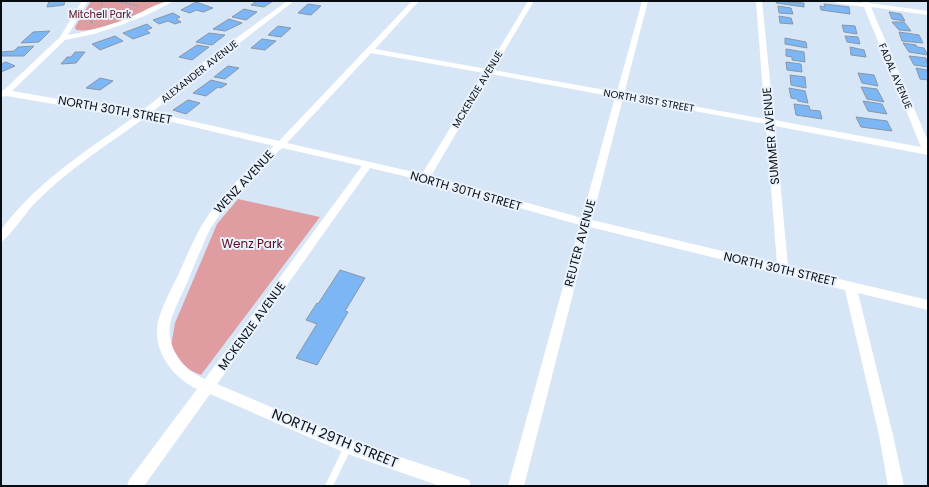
<svg xmlns="http://www.w3.org/2000/svg" width="929" height="487" font-family="Poppins,sans-serif">
<rect width="100%" height="100%" fill="#d7e6f7"/>
<path fill="#df9da1" d="M91,1H166C144,11 99,34 76,30L75,27Z
M238,199L320,217L201,375L180,366L171,346L175,323L217,224Z"/>
<path fill="#7cb6f5" stroke="#8997a6" d="M49,1H65L64,5L47,7Z
M257,1H273L264,7L251,5Z
M777,1L804,3V7L776,3Z
M196,2L213,8L203,12L196,10L190,13L181,10Z
M308,4L321,6L311,15L298,13Z
M824,4L849,7L850,14L821,10L820,6L825,7Z
M778,6L791,8L793,14L779,13Z
M244,9L257,12L246,20L232,17Z
M889,12L901,14L905,21L892,19Z
M173,13L180,17L176,19L181,22L175,24L168,21L159,24L153,20Z
M779,16L791,18L793,24L780,23Z
M229,19L242,23L225,31L213,29Z
M892,22H904L911,31L899,30Z
M147,24L152,28L146,30L150,33L133,39L123,33Z
M842,25L855,26L857,34L844,32Z
M278,26L291,28L281,37L268,35Z
M50,31L39,42L21,43L33,32Z
M899,32L919,35L923,43L902,41Z
M209,33L225,35L212,45L196,42Z
M115,36L123,41L100,50L92,44Z
M845,36L858,37L860,44L847,42Z
M785,38L806,42L807,48L785,44Z
M262,39L276,41L265,50L251,48Z
M903,43L916,45L917,47L924,48L928,55L909,52Z
M197,45L209,47L192,60L179,57Z
M34,46L24,56H1V52L14,51L18,47Z
M850,47L864,50L866,57L851,55Z
M786,49L804,52L805,62L792,60V57L786,56Z
M75,52H85L76,63L61,64L67,57H71Z
M909,56L926,58L928,67L914,65Z
M6,62L15,66L1,72V64Z
M786,62L801,64L802,72L787,70Z
M228,66L239,68L225,79L214,77Z
M916,68L928,70V80L920,79Z
M858,73L874,75L878,86L862,83Z
M790,75L805,77L806,88L791,85Z
M100,78L113,81L100,90L86,88Z
M211,80L227,84L221,88L218,87L206,96L193,93Z
M861,87L877,89L884,102L867,99Z
M789,88L805,91L808,103L798,101L797,99L791,98Z
M188,100L200,103L186,114L173,110Z
M863,101L882,104L887,114L868,111Z
M794,104L809,106L810,110L820,111L822,119L796,115Z
M856,117L887,121L892,131L861,127Z
M340,270L365,278L345,311L348,312L317,365L296,358L317,324L306,320L317,303L318,304Z"/>
<g fill="none" stroke-linecap="round" stroke-linejoin="round">
<path stroke="#97a3b1" stroke-width="1.5" stroke-dasharray="2.5 1.5" stroke-linecap="butt" d="M117,1L138,6
M93,23L90,22L101,12L102,1"/>
<path fill="#fff" fill-rule="evenodd" d="M348,443L351,444L352,447L333,486H325L345,444Z"/>
<path fill="#fff" fill-rule="evenodd" d="M82,1H88L68,35C90,31 111,25 131,17C145,11 159,1 174,1L147,15L121,25L94,34L65,40L12,91L117,109L143,110L210,57L279,7L287,1H294L216,61L152,112L279,141L412,1H419L375,49L487,69L528,1H534L493,70L617,92L642,1H648L624,94L765,119L756,1H762L774,120L921,147L864,7L836,3L833,1L862,3V1H868L869,3L928,11V15L871,7L928,141V155L775,126L788,267L928,300V310L858,293L893,435L904,486H888L879,435L845,290L590,227L524,486H508L580,225L424,181L370,168L217,384L349,440L469,480L471,486H440L348,454L210,394L144,486H127L129,480L197,389C171,377 150,347 159,318C164,302 173,286 180,271C189,251 197,231 209,214C227,188 251,167 274,146L147,116C109,144 68,169 35,203C28,210 7,240 1,242V230C37,181 88,150 137,115H117L7,96L1,97V90H4L60,37ZM371,53L484,73L422,174L287,143ZM491,74L615,97L582,218L431,176ZM623,98L766,124L777,264L592,220ZM282,148L362,166L205,379C181,369 163,343 172,317C176,305 182,294 187,283C194,265 202,247 210,229C230,198 256,173 282,148Z"/>
</g>
<g text-anchor="middle" stroke-width="4" stroke-linejoin="round" paint-order="stroke">
<g font-size="10" fill="#5d0d1e" stroke="#eaf3fd">
<text x="100" y="18">Mitchell Park</text>
</g>
<g font-size="10" fill="#080d12" stroke="#eaf3fd">
<text transform="translate(199 71) rotate(-38)" y="4">ALEXANDER AVENUE</text>
<text transform="translate(896 76) rotate(67)" y="4">FADAL AVENUE</text>
<text transform="translate(477 89) rotate(-59)" y="4">MCKENZIE AVENUE</text>
<text transform="translate(649 100) rotate(10)" y="4">NORTH 31ST STREET</text>
</g>
<g font-size="12" fill="#080d12" stroke="#eaf3fd">
<text transform="translate(115 110) rotate(10)" y="4">NORTH 30TH STREET</text>
<text transform="translate(771 136) rotate(-95)" y="4">SUMMER AVENUE</text>
<text transform="translate(244 182) rotate(-47)" y="4">WENZ AVENUE</text>
<text transform="translate(466 191) rotate(16)" y="4">NORTH 30TH STREET</text>
<text transform="translate(580 243) rotate(-75)" y="4">REUTER AVENUE</text>
<text transform="translate(780 269) rotate(13)" y="4">NORTH 30TH STREET</text>
<text transform="translate(252 326) rotate(-54)" y="4">MCKENZIE AVENUE</text>
</g>
<g font-size="12" fill="#5d0d1e" stroke="#eaf3fd">
<text x="252" y="248">Wenz Park</text>
</g>
<g font-size="14" fill="#080d12" stroke="#eaf3fd">
<text transform="translate(335 438) rotate(22)" y="5">NORTH 29TH STREET</text>
</g>
</g>
<rect width="929" height="487" fill="none" stroke="#080d12" stroke-width="4"/>
</svg>
